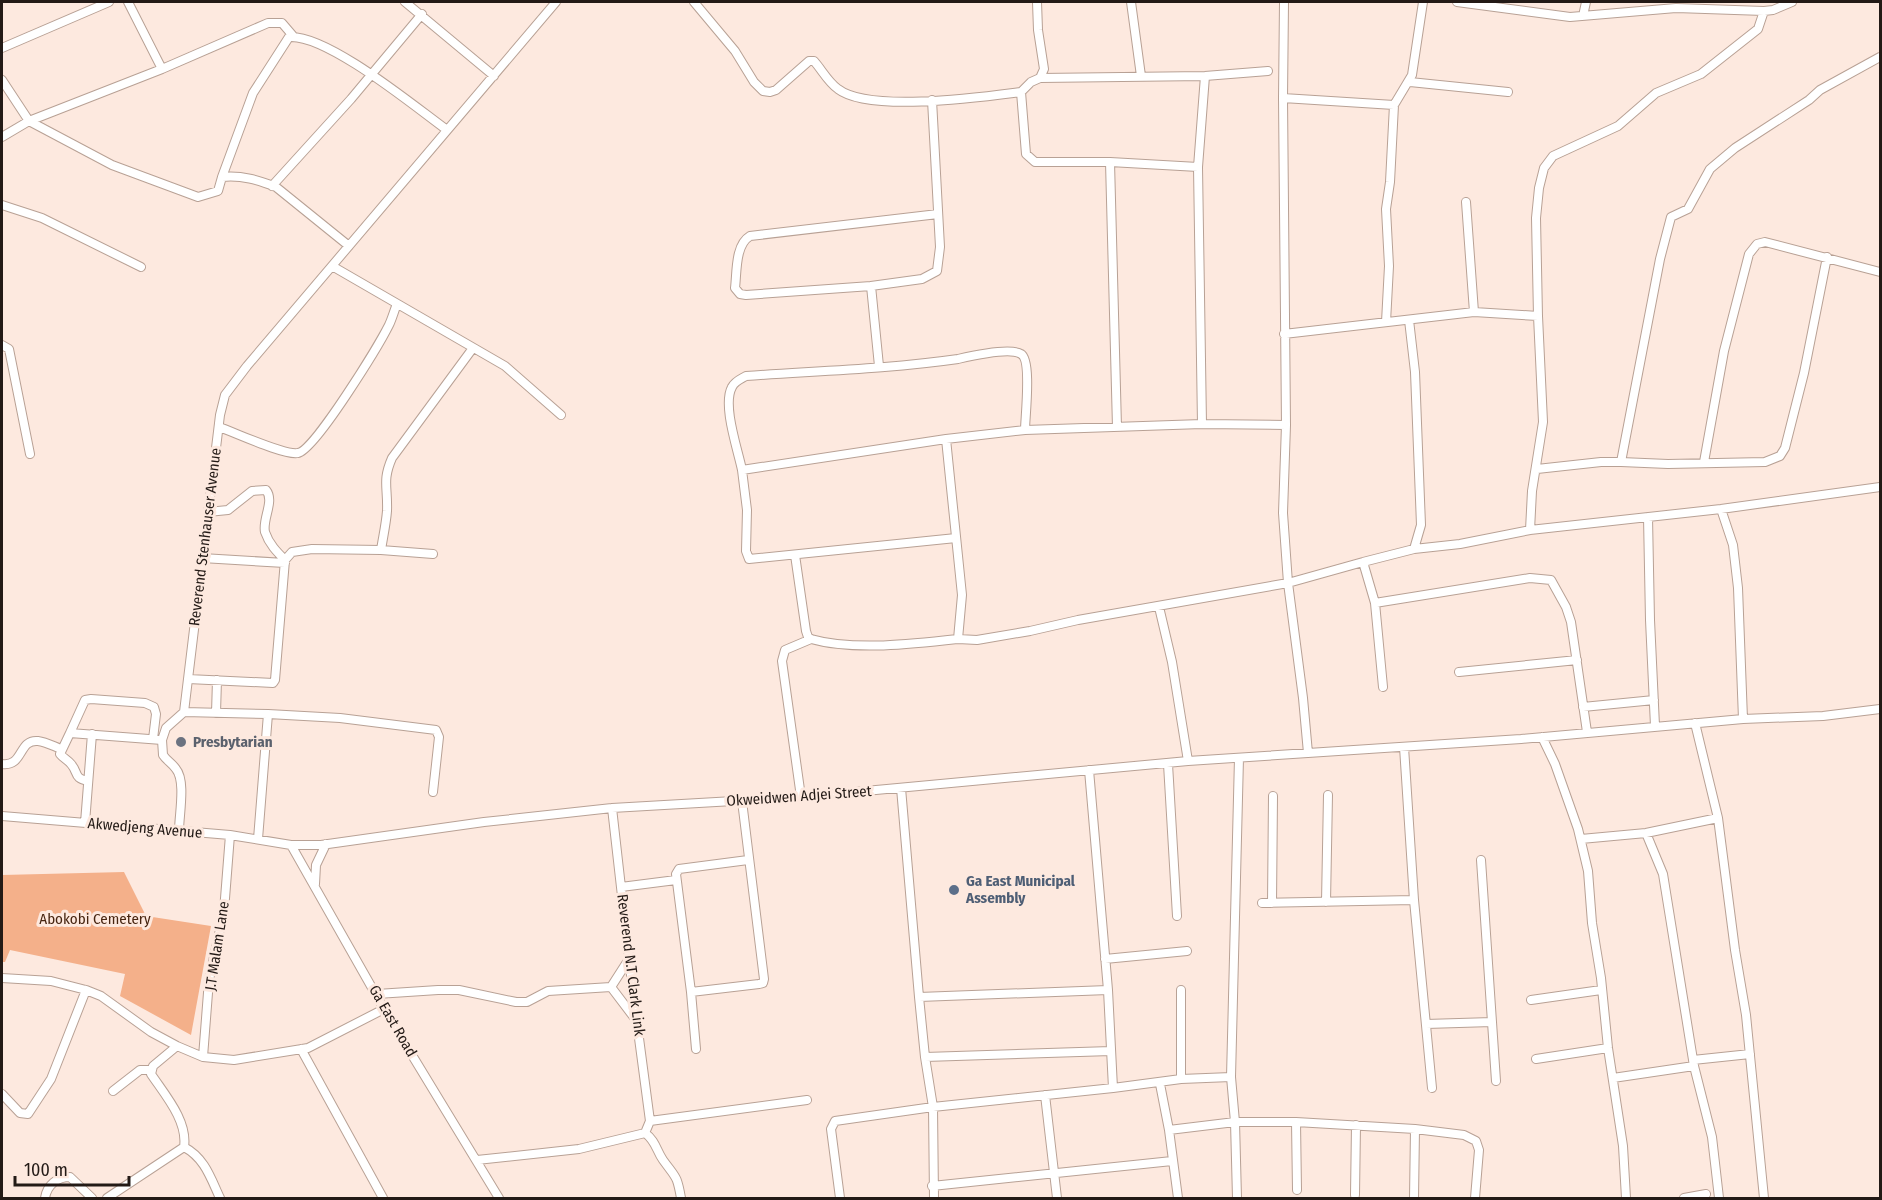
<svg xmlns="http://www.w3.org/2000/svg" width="1882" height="1200" font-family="'Fira Sans Condensed',sans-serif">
<rect width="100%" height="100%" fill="#fde9df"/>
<path fill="#f4b08a" d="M124,872L146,916L211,926L191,1035L120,996L125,974L10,950L5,962H2V875Z"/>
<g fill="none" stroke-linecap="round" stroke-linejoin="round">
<defs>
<path id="minor" d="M128,2L162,69
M405,2L494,76
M694,2L735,51L754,82L763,91L770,92L776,90L809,61H814C822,70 828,82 838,89C869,113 982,97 1021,92L1031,82L1040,78L1044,69L1038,30L1037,2
M1131,2L1141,76
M1284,2L1283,98L1286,425L1283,513L1288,583L1303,698L1308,753
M1457,2L1570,17L1676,8L1764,11L1773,10L1792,2
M1583,16L1586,2
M2,48L109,2
M1040,78L1205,76L1268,71
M2,80L29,121L112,165L198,197L218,191L222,177C242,175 258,180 276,187L349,246
M1410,82L1508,92
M1021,92L1026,154L1035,162H1110L1198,167
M1283,98L1394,105
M2,137L29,121L162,69L268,23H282L294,37
M1110,162L1117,427
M222,177L253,93L289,37C327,34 414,106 447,130
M272,186L351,99L422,14
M1466,202L1474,312
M2,205L42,218L141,267
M332,266L505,366L561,415
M871,286L746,295L740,294L735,288C737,272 735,245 750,236L938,214
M1538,316L1536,218L1539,188L1544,168L1553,156L1618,126L1656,93L1701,74L1758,29L1764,11
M1409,320L1415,372L1421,525L1414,549
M1386,322L1389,266L1386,209L1390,182L1394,105L1412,75L1423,2
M2,345L9,349L30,454
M879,366L871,286L922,279L937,271L940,247L932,100
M1202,424L1198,167L1205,76
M219,427C234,432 285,456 298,453C315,450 379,345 389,325C392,319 394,311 397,304
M1025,430C1025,418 1032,360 1021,354C1010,347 971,356 958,359C888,369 816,371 746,376C741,379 735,381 732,387C722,405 738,450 742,470L946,439L1025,430L1202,424L1286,425
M946,439L962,595L958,639L977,640L1030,631L1078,620L1288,583L1363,562L1414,549L1460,544L1530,530L1532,491L1543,422L1538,316L1474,312L1284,334
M1621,462L1668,464L1765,462L1780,456L1785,448L1804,373L1827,257
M1704,462L1724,351L1749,254L1757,244L1765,242L1880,272
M1537,469L1601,462H1621L1660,259L1671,217L1688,209L1710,169L1735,148L1809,100L1820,90L1880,57
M742,470L747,510L746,551L749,559L956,538
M1721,509L1733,545L1738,588L1743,719
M208,512L228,510L252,491L266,490C275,501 262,519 265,532C269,544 277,552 285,560
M1648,517L1650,620L1655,726
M1530,530L1721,509L1880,487
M381,550C383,537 386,524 387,511C388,487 382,481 392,458L473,348
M795,555L806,631L808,637L811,639C853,651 914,644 958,639
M202,558L285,563
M1363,562L1375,603L1530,578L1551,580L1566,607L1571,622L1587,732
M1375,603L1383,687
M1159,607L1172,662L1188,761
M1459,672L1577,660
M188,679L273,683L275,680L285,560L292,552L312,549L381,550L433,554
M1583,707L1654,700
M184,712L268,714L258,839
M216,713L217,680
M268,714L340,718L436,730L439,737L433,792
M1695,723L1718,818L1735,950L1746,1015L1764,1198
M70,733L85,700L91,699L145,703L154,707L156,714L153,739
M1542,737L1555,764L1578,829L1588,871L1592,923L1601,978L1608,1048L1623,1146L1626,1198
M1404,747L1414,900L1432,1088
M2,764C24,767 18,739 38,741C46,742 53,746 61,749
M1168,764L1177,916
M88,781C73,778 79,773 71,764C68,760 63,758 60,754L70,733L162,740
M901,788L919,997L925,1057L933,1107L934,1198
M801,797L782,661L785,650L811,639
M612,808L633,993L650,1121
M2,816L230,835L291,845L384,1009L499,1198
M85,823L92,734
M179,831C179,815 186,781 176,769C172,763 167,761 163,755L162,740L166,728L184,712L220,415L225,395L247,366L556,2
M1646,833L1663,874L1694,1066
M1581,839L1646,833L1718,818
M291,845H321L484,822L612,808L801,797L1188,761L1521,739L1743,719L1823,716L1880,709
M1481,860L1496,1081
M315,884L316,865L326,844
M621,887L676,880
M1326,902L1328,795
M1262,903L1414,900
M1272,903L1273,796
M1105,959L1187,951
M2,978L51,981L86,990L101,996L151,1032L177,1046L203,1057L234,1060L308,1048L384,1009
M611,987L636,1020
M611,987L629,959
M691,992L759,984L763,983L764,979L742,801
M377,994L438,990H459L516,1002H527L548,991L611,987
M919,997L1108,990
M1531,1000L1601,990
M1426,1024L1492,1022
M177,1046L153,1066L151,1074C165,1095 188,1121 184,1147C205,1158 211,1179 220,1198
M301,1049L383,1198
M696,1049L691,992L676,874L679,869L748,860
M203,1057L209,980L224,911L230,835
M925,1057L1111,1051
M1536,1059L1608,1048
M1693,1060L1750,1054
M1613,1078L1694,1066L1712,1137L1719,1198
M1181,1079V990
M1160,1084L1169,1130L1178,1198
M1113,1088L1181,1079L1231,1077
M113,1091L140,1070H152
M2,1094L20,1113L28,1114L51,1079L86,990
M1045,1095L1057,1198
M650,1121L807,1100
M1296,1122L1297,1190
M1169,1130L1235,1122H1296L1415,1129L1464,1135L1476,1141L1479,1150L1475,1198
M645,1133C656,1141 656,1150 663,1160C676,1178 677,1175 681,1198
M477,1160L579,1149L645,1133L650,1121
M932,1186L1172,1161
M1355,1195L1356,1125
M45,1198C47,1185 57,1177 70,1177L92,1198
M107,1198L184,1147
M840,1198L831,1129L835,1121L933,1107L1113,1088L1108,990L1089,770
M1237,1198L1235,1122L1231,1077L1239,758
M1414,1198L1415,1129
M1684,1198L1706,1194"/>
</defs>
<use href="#minor" stroke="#b8a195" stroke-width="10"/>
<use href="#minor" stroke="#fff" stroke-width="8"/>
</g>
<circle fill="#6b7280" stroke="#fde9df" stroke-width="2" cx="181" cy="742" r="6"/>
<circle fill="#5c6f8a" stroke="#fde9df" stroke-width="2" cx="954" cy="890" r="6"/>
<g text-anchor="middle" stroke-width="6" stroke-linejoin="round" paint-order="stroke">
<g font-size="15" fill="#231a16" stroke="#fde9df">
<text transform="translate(205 537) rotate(-83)" y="5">Reverend Stenhauser Avenue</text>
<text transform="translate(799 796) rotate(-4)" y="5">Okweidwen Adjei Street</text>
<text transform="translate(145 828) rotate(5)" y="5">Akwedjeng Avenue</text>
<text transform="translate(217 946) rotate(-81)" y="5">J.T Malam Lane</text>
<text transform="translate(631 965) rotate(83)" y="5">Reverend N.T Clark Link</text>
<text transform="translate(393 1021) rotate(60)" y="5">Ga East Road</text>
</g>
<g font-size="15" font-weight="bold" fill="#5b616d" stroke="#fde9df" text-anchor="start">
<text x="193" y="747">Presbytarian</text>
</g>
<g font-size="15" font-weight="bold" fill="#4e5e75" stroke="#fde9df" text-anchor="start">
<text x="966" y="886">Ga East Municipal<tspan x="966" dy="17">Assembly</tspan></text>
</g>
<g font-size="15" fill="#472511" stroke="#fde9df">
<text x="95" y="924">Abokobi Cemetery</text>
</g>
</g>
<rect width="1882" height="1200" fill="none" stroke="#231a16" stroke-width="6"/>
<path d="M15 1176v9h114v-9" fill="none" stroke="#231a16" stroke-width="3"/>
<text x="24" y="1176" font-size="18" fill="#231a16" stroke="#fde9df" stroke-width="4.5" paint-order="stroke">100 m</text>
</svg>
